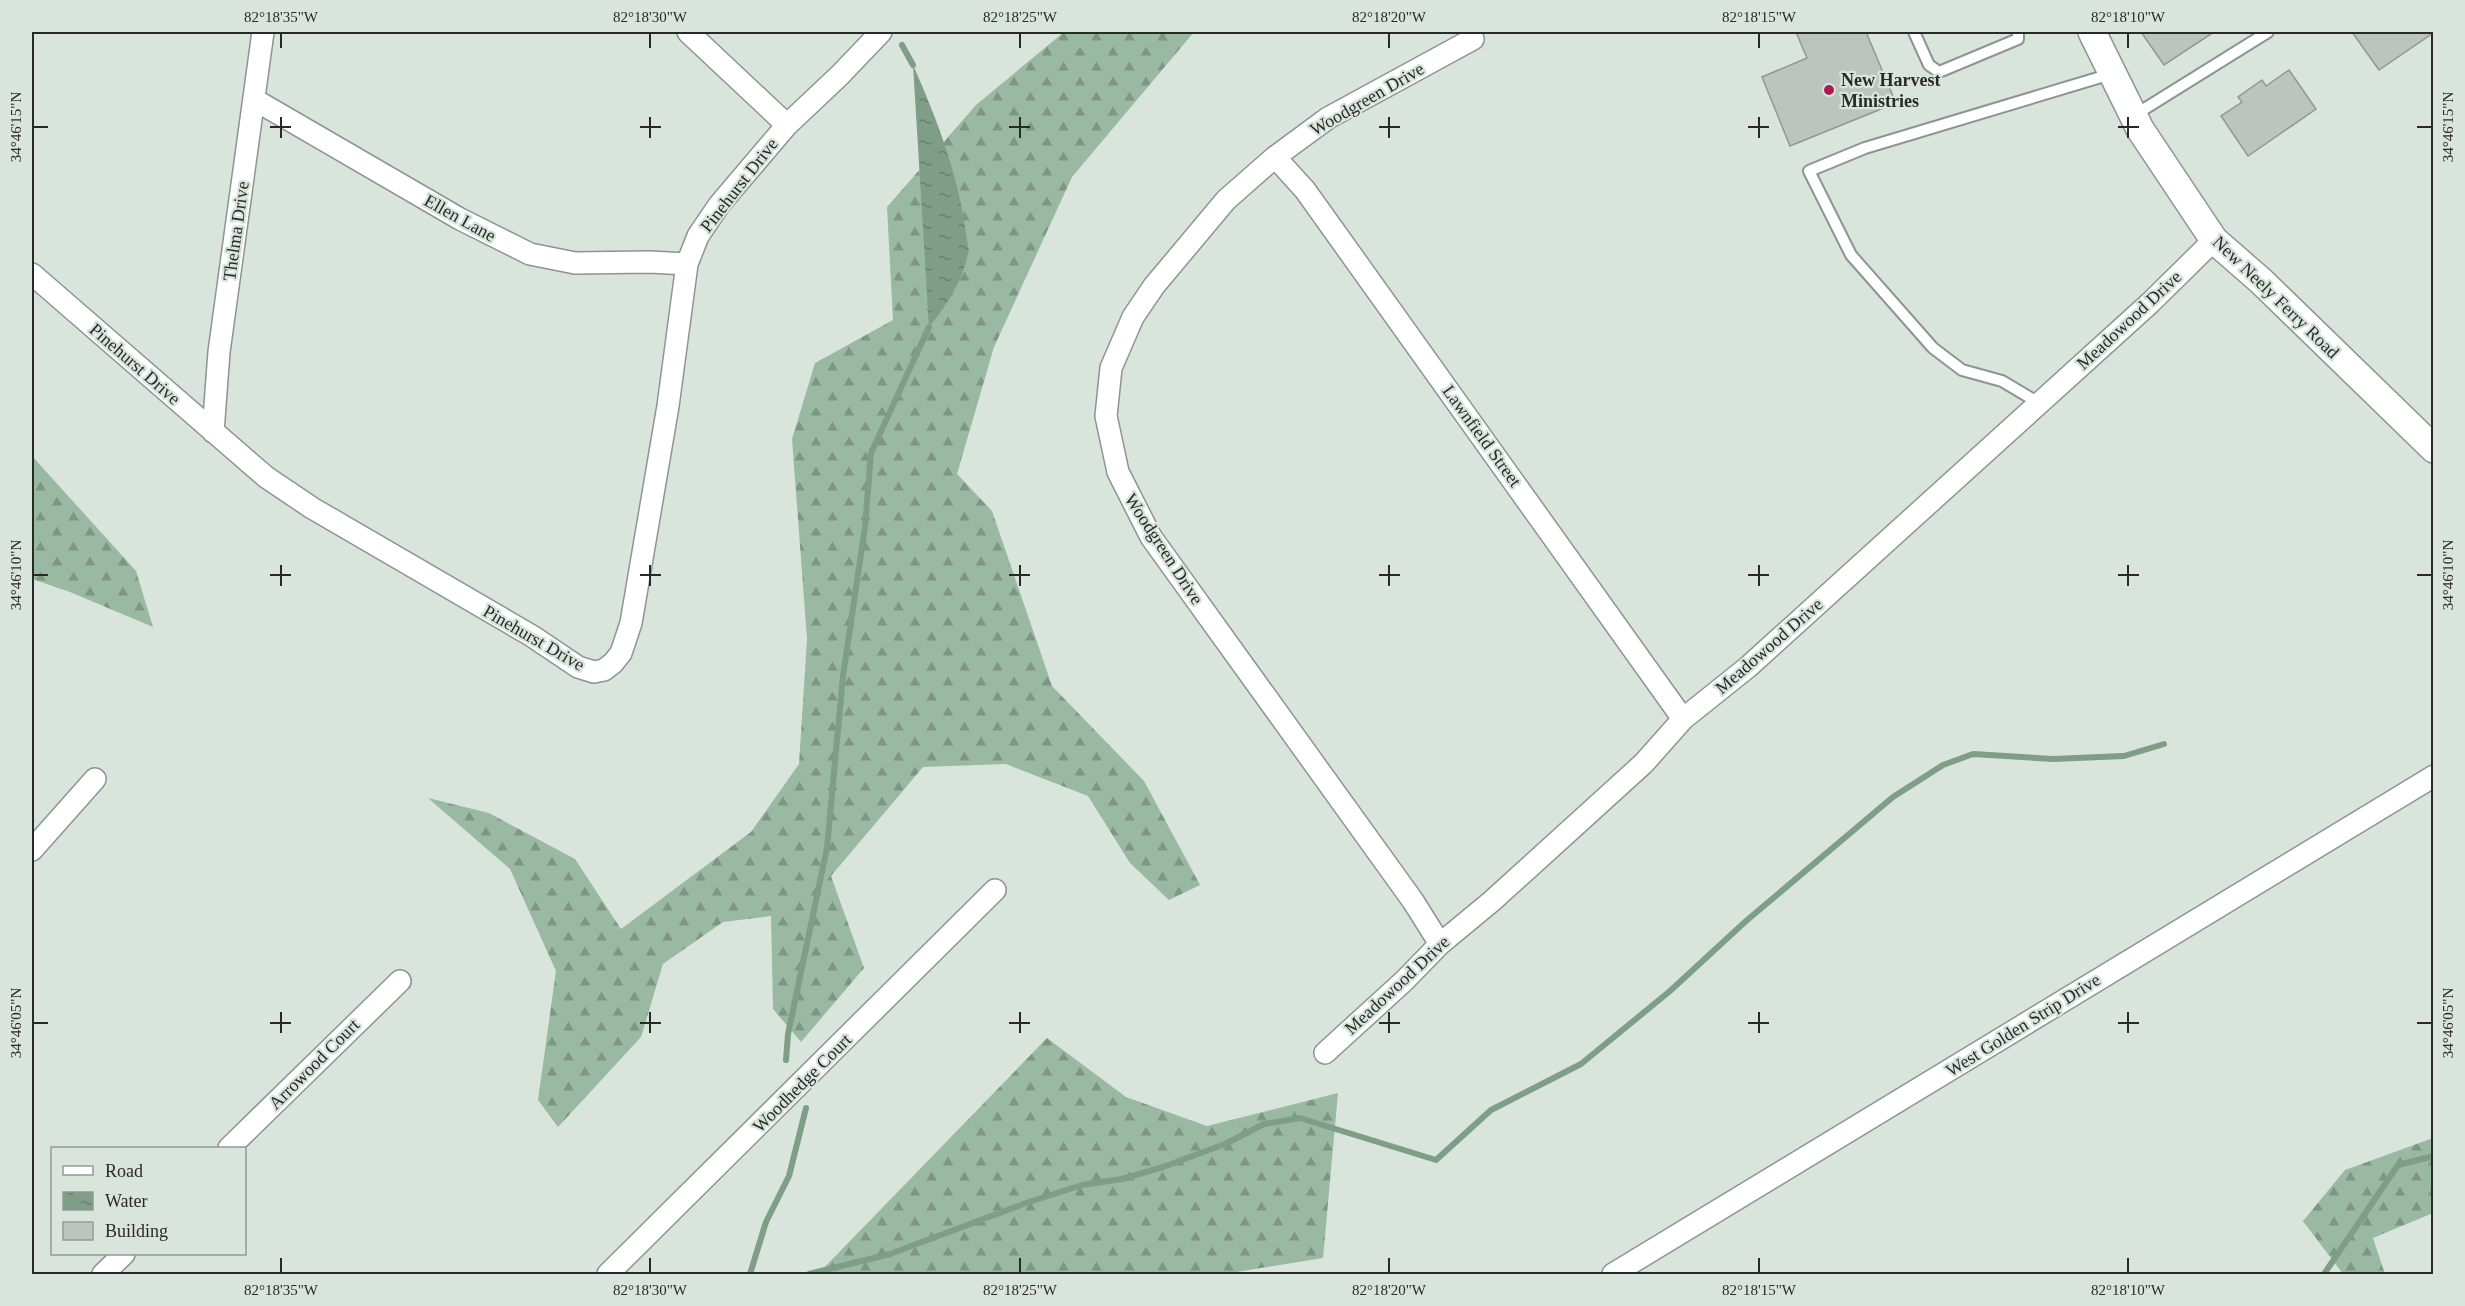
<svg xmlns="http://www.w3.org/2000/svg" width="2465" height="1306" font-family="'Times New Roman',serif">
<defs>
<pattern id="forest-firs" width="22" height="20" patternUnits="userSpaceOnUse" patternTransform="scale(1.5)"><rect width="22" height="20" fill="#99b9a2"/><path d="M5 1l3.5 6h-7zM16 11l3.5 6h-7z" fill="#7d9784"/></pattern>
<pattern id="water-ripples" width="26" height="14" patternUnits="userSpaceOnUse" patternTransform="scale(1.5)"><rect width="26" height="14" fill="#7e9e87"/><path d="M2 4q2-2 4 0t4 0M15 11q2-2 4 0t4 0" fill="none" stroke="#67816e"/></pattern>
</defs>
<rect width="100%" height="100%" fill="#d9e4dc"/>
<path fill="url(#forest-firs)" d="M1064,32H1194L1072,177L994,347L957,474L992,511L1052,686L1144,781L1200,885L1169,900L1130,863L1088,796L1006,764L923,767L831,876L864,968L801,1042L773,1009L771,916L723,922L663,964L641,1037L558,1127L538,1100L556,971L510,869L428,798L489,813L575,859L621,929L751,832L799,764L807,639L792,439L815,363L893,320L887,207L976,105Z
M32,456L136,571L153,627L70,592L32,579Z
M1047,1038L1126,1097L1207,1126L1338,1093L1323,1258L1224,1274H818Z
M2433,1138V1213L2373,1238L2385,1274H2343L2303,1221L2345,1170Z"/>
<path fill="url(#water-ripples)" d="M913,65C936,117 957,171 965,227C966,235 969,246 968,254C962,282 947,305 929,327Z"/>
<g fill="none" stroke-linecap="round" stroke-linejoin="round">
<path stroke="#7e9e87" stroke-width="6" d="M902,45L913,65
M786,1060L788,1034L827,848L843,676L865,527L871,453L929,327
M750,1274L766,1222L789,1176L806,1108
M809,1274L890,1254L1026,1203L1082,1185L1122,1179L1163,1167L1225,1144L1264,1124L1300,1118L1436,1160L1491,1110L1581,1064L1670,991L1746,921L1893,797L1943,765L1973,754L2053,759L2124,756L2164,744
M2324,1274L2398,1165L2434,1156"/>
</g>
<path fill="#bbc5be" stroke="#8f9991" stroke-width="1.5" d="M1796,32H1866L1896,103L1790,146L1762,77L1807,58Z
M2141,32H2214L2164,65Z
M2352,32H2433V33L2379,70Z
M2289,70L2316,109L2248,156L2221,116L2242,102L2238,97L2262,80L2266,86Z"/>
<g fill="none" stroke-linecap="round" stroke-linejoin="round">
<defs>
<path id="service" d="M1914,32L1929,65L1939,72L2018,39V32
M2133,116L2268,32
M2039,403L2002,381L1962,370L1933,348L1851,255L1809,171L1865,148L2111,74"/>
<path id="minor" d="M688,32L787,125
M255,100L460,219L530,254L575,263L650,262L687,264
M1275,157L1305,190L1683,719
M32,274L266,477L312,508L532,636L578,667L594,672L604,670L613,663L621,653L631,623L668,406L687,264L698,236L719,205L787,125L840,75L881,32
M213,432L219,352L263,32
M32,850L95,779
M1440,944L1413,901L1151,537L1118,472L1106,416L1111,368L1133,317L1154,286L1226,200L1275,157L1328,118L1473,39
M1325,1053L1404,981L1440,944L1492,901L1644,763L1683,719L1748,667L2150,303L2214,240
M229,1148L400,981
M103,1274L124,1254
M608,1274L995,890
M1613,1274L2434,776"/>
<path id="tertiary" d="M2092,32L2140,129L2214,240L2261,281L2434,449"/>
</defs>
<use href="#service" stroke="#8c968f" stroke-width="14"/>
<use href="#minor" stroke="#8c968f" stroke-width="24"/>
<use href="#tertiary" stroke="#8c968f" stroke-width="30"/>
<use href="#service" stroke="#fff" stroke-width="10"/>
<use href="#minor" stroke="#fff" stroke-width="21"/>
<use href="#tertiary" stroke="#fff" stroke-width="27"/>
</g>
<path fill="none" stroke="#272b28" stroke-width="2" d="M281,33V48M650,33V48M1020,33V48M1389,33V48M1759,33V48M2128,33V48M281,117V138M650,117V138M1020,117V138M1389,117V138M1759,117V138M2128,117V138M33,127H48M270,127H291M640,127H661M1009,127H1030M1379,127H1400M1748,127H1769M2118,127H2139M2417,127H2432M281,565V586M650,565V586M1020,565V586M1389,565V586M1759,565V586M2128,565V586M33,575H48M270,575H291M640,575H661M1009,575H1030M1379,575H1400M1748,575H1769M2118,575H2139M2417,575H2432M281,1012V1033M650,1012V1033M1020,1012V1033M1389,1012V1033M1759,1012V1033M2128,1012V1033M33,1023H48M270,1023H291M640,1023H661M1009,1023H1030M1379,1023H1400M1748,1023H1769M2118,1023H2139M2417,1023H2432M281,1258V1273M650,1258V1273M1020,1258V1273M1389,1258V1273M1759,1258V1273M2128,1258V1273"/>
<circle fill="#aa1b56" stroke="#d9e4dc" stroke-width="2" cx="1829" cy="90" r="6"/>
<g text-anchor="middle" stroke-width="4.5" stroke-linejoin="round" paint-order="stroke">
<g font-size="18" font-weight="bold" fill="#272b28" stroke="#d9e4dc" text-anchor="start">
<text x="1841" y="86">New Harvest<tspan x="1841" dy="21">Ministries</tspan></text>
</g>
<g font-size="18" fill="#272b28" stroke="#d9e4dc">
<text transform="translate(1367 99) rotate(-30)" y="6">Woodgreen Drive</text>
<text transform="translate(739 185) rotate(-52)" y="6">Pinehurst Drive</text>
<text transform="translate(460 218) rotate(29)" y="6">Ellen Lane</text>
<text transform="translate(236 231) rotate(-82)" y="6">Thelma Drive</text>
<text transform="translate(2276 297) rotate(44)" y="6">New Neely Ferry Road</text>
<text transform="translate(2129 320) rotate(-43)" y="6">Meadowood Drive</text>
<text transform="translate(135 364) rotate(41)" y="6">Pinehurst Drive</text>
<text transform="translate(1482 436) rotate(54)" y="6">Lawnfield Street</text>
<text transform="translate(1164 549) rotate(57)" y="6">Woodgreen Drive</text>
<text transform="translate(534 638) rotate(30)" y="6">Pinehurst Drive</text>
<text transform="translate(1769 646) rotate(-41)" y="6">Meadowood Drive</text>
<text transform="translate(1397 985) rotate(-43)" y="6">Meadowood Drive</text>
<text transform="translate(2023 1025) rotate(-32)" y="6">West Golden Strip Drive</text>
<text transform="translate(314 1064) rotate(-45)" y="6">Arrowood Court</text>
<text transform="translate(802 1083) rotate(-45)" y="6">Woodhedge Court</text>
</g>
</g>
<rect width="2465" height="1306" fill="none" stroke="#d9e4dc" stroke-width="66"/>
<rect x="51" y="1147" width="195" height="108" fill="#d9e4dc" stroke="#929a94" stroke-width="1.5"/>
<rect x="63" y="1166" width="30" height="9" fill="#ffffff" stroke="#929a94" stroke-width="1.5"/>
<text x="105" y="1177" font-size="18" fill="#272b28">Road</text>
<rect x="63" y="1192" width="30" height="18" fill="url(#water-ripples)" stroke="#929a94" stroke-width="1.5"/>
<text x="105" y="1207" font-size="18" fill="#272b28">Water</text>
<rect x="63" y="1222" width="30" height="18" fill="#bbc5be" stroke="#929a94" stroke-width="1.5"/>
<text x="105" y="1237" font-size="18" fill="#272b28">Building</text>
<rect x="33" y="33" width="2399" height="1240" fill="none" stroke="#272b28" stroke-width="2"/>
<g font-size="15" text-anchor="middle" fill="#272b28">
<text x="281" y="22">82°18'35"W</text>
<text x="650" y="22">82°18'30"W</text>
<text x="1020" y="22">82°18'25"W</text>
<text x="1389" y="22">82°18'20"W</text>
<text x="1759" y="22">82°18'15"W</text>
<text x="2128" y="22">82°18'10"W</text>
<text transform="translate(16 127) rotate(-90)" y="5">34°46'15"N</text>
<text transform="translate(2448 127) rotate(-90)" y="5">34°46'15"N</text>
<text transform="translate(16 575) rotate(-90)" y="5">34°46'10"N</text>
<text transform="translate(2448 575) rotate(-90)" y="5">34°46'10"N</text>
<text transform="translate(16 1023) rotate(-90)" y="5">34°46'05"N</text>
<text transform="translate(2448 1023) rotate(-90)" y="5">34°46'05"N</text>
<text x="281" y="1295">82°18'35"W</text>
<text x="650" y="1295">82°18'30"W</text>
<text x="1020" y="1295">82°18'25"W</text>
<text x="1389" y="1295">82°18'20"W</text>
<text x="1759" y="1295">82°18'15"W</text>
<text x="2128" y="1295">82°18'10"W</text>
</g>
</svg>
